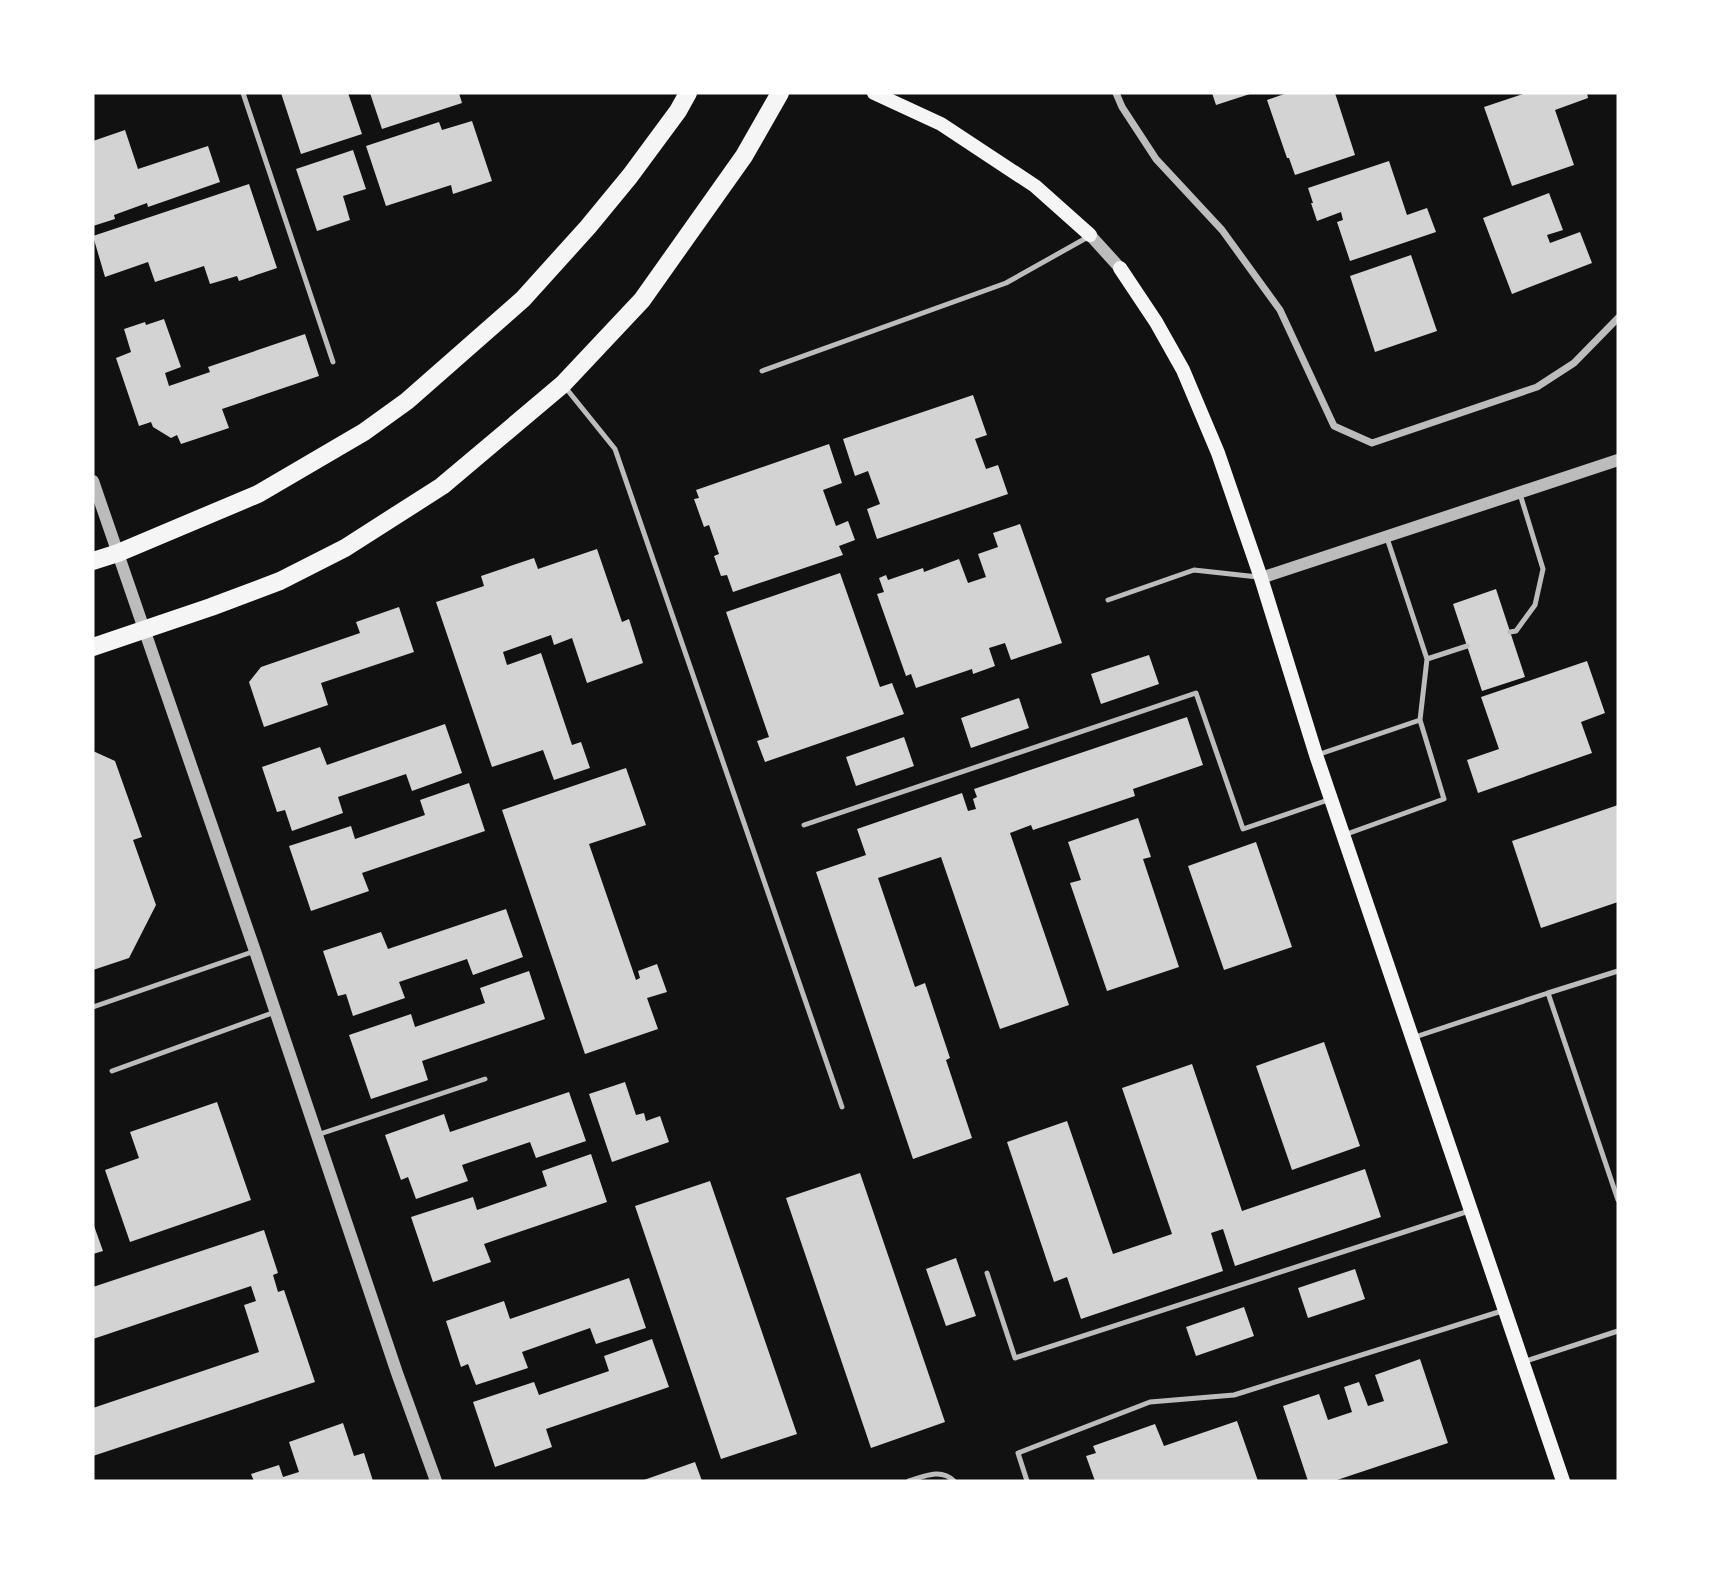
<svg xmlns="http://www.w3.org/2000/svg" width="1711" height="1574" font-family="'Work Sans',sans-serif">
<rect width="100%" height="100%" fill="#111"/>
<path fill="#d3d3d3" d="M281,93H348L362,134L301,154Z
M370,93H459L462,103L382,129Z
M1212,93H1253L1216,105Z
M1287,93H1335L1355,155L1295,175L1289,158H1287L1267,100Z
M1526,93H1587L1588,98L1555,110L1574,165L1512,186L1484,107Z
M472,121L492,181L453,194L451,185L386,206L366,146L439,122L442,130Z
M125,130L138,169L208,146L220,182L148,207L147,203L114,215L115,219L93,226V141Z
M353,150L366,189L343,196L350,220L317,231L296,169Z
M1389,161L1407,215L1427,208L1436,232L1350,261L1337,222L1343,220L1341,212L1317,221L1311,203H1313L1308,188Z
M249,184L277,268L239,281L237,276L210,284L204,266L155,282L148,262L105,277L93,236Z
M1549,193L1563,230L1547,235L1550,243L1580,232L1592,263L1512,294L1483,218Z
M1411,255L1437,331L1375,352L1350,276Z
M164,319L181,367L165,373L169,386L210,372L208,367L305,334L319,376L222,409L229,428L181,444L177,435L171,438L153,427L151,422L139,426L116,358L131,352L124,329L145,322L146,325Z
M973,395L987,435L975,439L986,469L998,465L1008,494L877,539L867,509L880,504L868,471L855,476L843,439Z
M829,444L842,483L823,490L836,526L848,521L855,540L839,546L843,555L733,592L727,575L721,576L714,556L719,554L709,525L704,527L694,499L699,498L696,490Z
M1020,524L1062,643L1011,660L1005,643L989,648L995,666L973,674L972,669L916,688L911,674L906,676L877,594L884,592L879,578L886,575L888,580L923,568L924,572L959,559L968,583L986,577L978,554L998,547L993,533Z
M597,549L622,622L629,619L643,663L587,683L572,638L554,645L551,635L503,652L507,665L541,653L572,745L581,742L590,768L554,780L543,750L492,767L436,602L484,586L481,576L534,558L538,569Z
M840,573L880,687L892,683L904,714L765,762L757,741L769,737L726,612Z
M1496,589L1525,677L1482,691L1453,604Z
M399,607L414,652L321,683L328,705L264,727L249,682L261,667L360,633L356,622Z
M1149,655L1159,684L1101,704L1091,674Z
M1587,661L1605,713L1581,722L1592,753L1478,793L1467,760L1499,749L1481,697Z
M1019,698L1029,728L971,748L961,718Z
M1187,717L1203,765L1133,789L1135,796L1033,830L1031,825L1010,833L1069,1005L1000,1029L941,857L878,878L915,987L925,983L950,1058L946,1060L972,1138L913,1159L816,872L866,855L857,829L962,793L968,811L976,809L973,799L977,797L974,789Z
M445,724L462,773L412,791L406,774L338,797L343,813L292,831L285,810L277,812L262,767L320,747L327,765Z
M904,737L914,766L856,786L846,757Z
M93,751L115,761L142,837L133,840L156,905L129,958L93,970Z
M626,768L646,825L589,844L636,980L640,978L638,971L657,964L667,992L647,998L658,1029L585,1054L502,810Z
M469,783L485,831L362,873L369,891L311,911L289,846L351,826L355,839L425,815L420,800Z
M1618,805V902L1541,928L1512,841Z
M1138,818L1151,857L1143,859L1179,967L1107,991L1070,883L1081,880L1068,842Z
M1256,842L1292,947L1224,970L1188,866Z
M506,909L523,957L473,975L467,959L399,982L405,998L353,1016L346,994L338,996L323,951L381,932L388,949Z
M529,971L545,1019L422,1061L428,1080L371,1099L349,1035L411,1014L415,1027L485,1003L480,988Z
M1324,1042L1360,1146L1292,1170L1256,1066Z
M1192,1064L1242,1211L1365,1169L1381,1217L1235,1266L1223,1229L1211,1233L1223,1271L1081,1319L1067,1277L1054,1282L1007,1142L1067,1121L1113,1254L1172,1234L1122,1088Z
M625,1082L636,1115L644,1113L646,1121L660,1116L669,1142L612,1162L589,1094Z
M569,1092L586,1141L536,1158L530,1142L462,1165L468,1181L416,1199L408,1177L401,1180L385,1135L444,1114L450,1132Z
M217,1102L251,1200L130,1242L105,1170L139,1158L130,1132Z
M591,1154L607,1202L484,1244L491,1262L433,1282L411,1217L473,1197L477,1210L547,1186L542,1171Z
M860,1173L945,1422L871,1448L786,1198Z
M710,1181L797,1434L721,1459L635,1206Z
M93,1223L103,1251L93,1254Z
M264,1230L278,1273L273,1275L278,1292L284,1290L315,1382L93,1456V1408L259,1352L244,1305L256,1301L251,1286L93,1339V1287Z
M956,1258L976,1316L946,1326L926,1269Z
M1355,1269L1365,1299L1308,1318L1298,1288Z
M629,1278L646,1328L596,1344L590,1328L522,1352L528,1368L476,1385L468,1364L461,1367L446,1321L504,1301L510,1319Z
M1244,1307L1254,1336L1196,1356L1186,1327Z
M652,1339L669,1387L546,1429L552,1447L495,1467L473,1402L534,1382L539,1395L609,1371L604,1356Z
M1420,1359L1448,1443L1334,1481H1308L1283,1406L1319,1394L1328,1420L1352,1412L1344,1387L1359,1382L1368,1406L1384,1401L1375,1375Z
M1237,1421L1258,1481H1095L1086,1456L1096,1453L1093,1446L1155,1424L1164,1446Z
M343,1423L354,1456L364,1453L373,1481H254L251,1474L279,1465L283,1477L299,1472L289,1442Z
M695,1462L702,1481H641Z"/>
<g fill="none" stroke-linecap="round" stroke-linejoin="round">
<path stroke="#bcbcbc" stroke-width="5" d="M243,93L333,362
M762,371L1006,283L1088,237
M565,387L615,449L842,1107
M1108,600L1194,570L1258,577
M1510,632L1516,631L1535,605L1543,569L1520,494
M1427,659L1467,646
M1317,755L1420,720
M804,825L1196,693L1243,829L1328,800
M1344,835L1444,799L1420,720L1427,659L1387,538
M1548,993L1618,971
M93,1007L255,951
M1415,1037L1548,993L1618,1200
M112,1071L275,1012
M317,1135L485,1079
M987,1273L1015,1358L1469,1211
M1523,1362L1618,1331
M909,1481C925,1476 941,1468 954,1481
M1027,1481L1018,1453L1150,1402L1234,1395L1505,1310"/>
<path stroke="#bcbcbc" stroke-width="7" d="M1116,93L1122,107L1156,159L1222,230L1280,310L1334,426L1372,443L1537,387L1574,363L1618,318"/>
<path stroke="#bcbcbc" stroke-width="12" d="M1090,235L1120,268
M93,481L255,951L397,1373L436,1481
M1261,578L1618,460"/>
<path stroke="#f5f5f5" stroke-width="14" d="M874,93L941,124L1035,186L1090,235
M1120,268L1156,322L1183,370L1218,453L1261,578L1316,755L1563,1481"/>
<path stroke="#f5f5f5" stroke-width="18" d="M93,561L118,553L258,494L364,432L407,401L523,299L588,227L630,176L678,111L688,93
M93,647L211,607L280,581L345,548L442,486L563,384L642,300L744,156L780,93"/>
</g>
<rect width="1711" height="1574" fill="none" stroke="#ffffff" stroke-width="189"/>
</svg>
